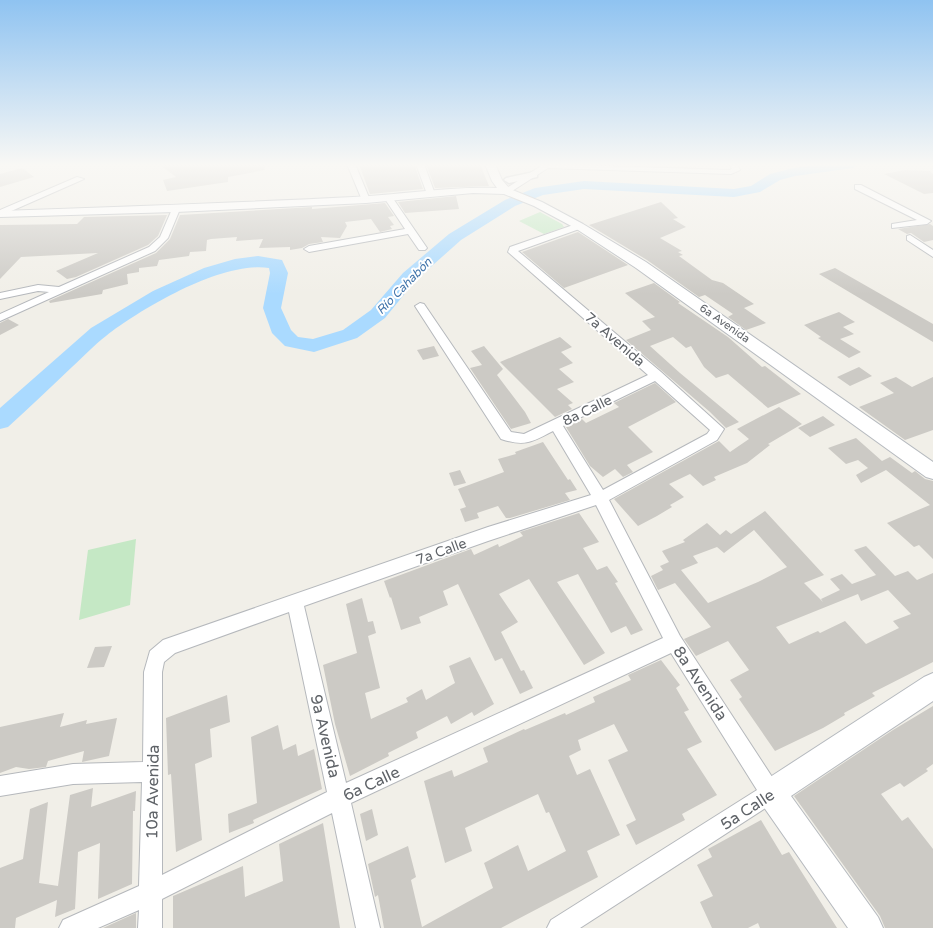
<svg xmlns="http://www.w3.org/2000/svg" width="933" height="928" font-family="'Varela Round',sans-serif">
<rect width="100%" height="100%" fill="#f1efe8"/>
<path fill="#c5e8c5" d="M540,212L562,224L564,227L544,234L519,221Z
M136,539L130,605L79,620L88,550Z"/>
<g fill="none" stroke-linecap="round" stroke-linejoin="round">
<path fill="#aadaff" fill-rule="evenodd" d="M821,164H859L853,168L795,176L780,180L760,192L734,197L584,189L543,195L515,206L461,240L415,281L385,318L357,338L314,352L285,346L272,333L263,308L270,273L269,268C222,261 142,308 106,336C94,345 83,357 72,367C51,387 30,407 8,427L0,429V408L91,328L153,291L204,268L235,259L258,256L282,260L288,273L281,308L291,330L298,337L313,339L343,330L371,310L403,273L449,234L505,200L535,188L584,181L734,189L751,186L770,174L794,168Z"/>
</g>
<path fill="#cccac5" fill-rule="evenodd" d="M159,164H264L265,170L228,177V182L167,191L163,180L176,177Z
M361,164H414L423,189L370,194L360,167H362Z
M426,164H480L489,186L435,188Z
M22,168L34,177L0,187V174Z
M905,170L930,171L933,174V193L924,194L884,174Z
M456,196L459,209L405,213L398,202Z
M661,202L678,218L673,219L686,227L660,238L682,251L678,252L683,255L679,256L712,280L723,283L754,304L744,308L766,323L746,330L728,317L733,314L705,295L699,297L647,260L589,225Z
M385,203L394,216L388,217L394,225L390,226L392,229L380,232L371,219L345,222L347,226L340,238L321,237L323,242L309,244L302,248L290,250V247L259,248L263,239L236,241L237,237L211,239L207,240L206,251L190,252L189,256L159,260L157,266L139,268V272L127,274L128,284L103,290L102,294L50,303L49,301L156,253L170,239L180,215L312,207V209Z
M167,215L158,236L148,245L76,277L67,279L56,271L98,253L21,257L0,279V225L77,224L84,217Z
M930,224L933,226V240L924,242L911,233L907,234L898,229Z
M578,232L628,265L564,288L522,252Z
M835,268L933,324V342L819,274Z
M654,283L680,302L678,303L728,337L762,367L765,366L801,394L768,408L728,374L716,378L704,367L691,346L686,348L673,337L650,346L680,373L739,422L726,428L710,412L626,340L651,330L642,321L655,317L625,293Z
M839,312L855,322L843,327L854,334L840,339L861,352L849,358L818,338L821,337L804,325Z
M8,319L19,325L0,335V323Z
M560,337L572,347L561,352L573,363L559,369L574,382L557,389L573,403L568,405L572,409L555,417L500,362Z
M434,346L439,356L423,360L417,350Z
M484,346L503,369L497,375L525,412L531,423L511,429L470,368L482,365L471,351Z
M859,367L872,376L850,386L837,377Z
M896,377L912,387L933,377V430L905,440L859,407L894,393L880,383Z
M655,383L676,402L628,427L653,452L627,465L633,472L623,477L615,469L603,477L590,466L566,427L582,419L586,423L619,407L614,403Z
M779,407L802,424L768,444L770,445L747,463L714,477L716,480L703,486L690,474L669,484L684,497L670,505L672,507L657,516L638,526L614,499L719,441L730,452L749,439L737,429Z
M823,416L835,425L810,437L798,428Z
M856,438L882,461L890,457L912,473L915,471L925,479L933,481V559L919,545L914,547L887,523L930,505L886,470L861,483L856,475L868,468L858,460L846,464L828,448Z
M543,442L568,480L570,479L577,490L565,493L570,500L510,518H506L498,506L477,513L479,518L465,522L460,509L466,507L458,489L504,472L498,459L516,454L515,452Z
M460,470L466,483L454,486L449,473Z
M765,511L824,575L804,583L823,602L821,599L840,590L830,579L842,574L852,584L876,575L854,550L866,546L895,576L908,571L917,580L933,573V662L872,693L875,696L844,713L845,715L823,728L775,751L739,699L742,697L730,680L749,670L728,641L696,656L684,639L711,627L675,583L658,590L651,576L663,570L660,566L669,562L662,551L685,542L683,540L707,523L720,535L726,530L731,534ZM754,530L787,567L758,582L708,603L681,570L698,563L693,556L717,547L724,553ZM888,590L911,614L893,621L899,628L866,644L845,621L820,633L818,631L789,644L776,627L858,594L861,601Z
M579,513L599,542L583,548L597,570L607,566L618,582L615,583L643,630L631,635L626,626L611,633L578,574L557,582L605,653L584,665L529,579L499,594L518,622L501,632L521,671L524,670L533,688L520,694L502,658L495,661L458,584L443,591L448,605L419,617L421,623L401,630L391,597L390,598L384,581L471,549L474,555L498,544L499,547L523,536L520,532Z
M362,598L368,622L373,621L376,633L368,636L380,688L365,693L371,719L408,702L406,698L422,689L426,700L455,683L449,666L470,657L494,704L474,716L472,712L451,724L447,716L416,732L418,738L388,753L389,756L350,776L335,724L323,665L357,653L346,604Z
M112,646L104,667L87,668L95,647Z
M661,660L680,685L676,688L689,710L684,712L702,742L687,749L717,795L682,814L685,820L636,845L626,825L636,820L608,760L628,751L614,724L578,740L581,750L569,756L577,775L590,769L620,835L587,851L598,877L501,928H384L378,895L375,897L368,864L408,846L416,877L411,880L422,927L493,888L484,863L518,845L528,871L566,851L549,812L546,813L538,794L465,828L472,851L445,863L424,781L452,770L454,777L488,762L483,748L524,729L525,730L565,713L566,715L595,702L593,697L631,680L628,675Z
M227,695L230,722L210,729L212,757L195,764L202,840L176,852L171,774L168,775L166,718Z
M933,706V764L926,769L928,771L904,787L900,783L881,794L902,821L908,817L933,849V928H885L880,916L794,796L893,730Z
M64,713L60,727L87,720L86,724L117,718L109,756L82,762L84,751L48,761L46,767L29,769L16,767L0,773V727Z
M278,725L283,750L296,744L298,756L314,749L322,789L253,820L254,823L229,833L228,814L257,803L251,737Z
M93,788L91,807L136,791L135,811H133L132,884L98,899L100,843L78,852L75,909L55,917L57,900L16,918L15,928H0V868L23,859L30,809L48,802L39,883L58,886L70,795Z
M372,809L378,835L366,841L360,814Z
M761,820L782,855L789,852L837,928H760L758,923L748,928H712L700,902L713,896L697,865L712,857L708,849Z
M323,823L340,928H173V896L243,866L245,897L283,881L279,844Z
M136,913V928H103Z"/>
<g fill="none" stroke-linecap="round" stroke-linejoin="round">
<defs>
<path id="minor" d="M347,164H355L370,200L369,202L362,200Z
M416,164H424L435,194L434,196L427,194Z
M544,164L730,170L732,169L729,164H737L740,170L731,174L548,168L509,193L502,191Z
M77,177L84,179L0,216V210Z
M855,185H861L931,221L927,224L892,228V224L917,220L855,189Z
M386,197H392L427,248L425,250H419L408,234L309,252L304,249L309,246L405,229L385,199Z
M173,207L180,209L168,238L155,251L0,321V314L49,292L38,291L0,299V293L38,285L59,287L149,247L160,237Z
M579,223L583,226L582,228L518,251L661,372L724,429L717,440L609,500L680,636L778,786L781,793L778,800L580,928H547L551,920L757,790L671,653L351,803L380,928H356L332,813L162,899V928H138L139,910L98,928H59L63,920L139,886L142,782L73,784L0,796V776L73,764L143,762L144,672L150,651L163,640L488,527L591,495L553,431C532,442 525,447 501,439L415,306L420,303L424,304L511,432L524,434L648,375L508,252L510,247ZM655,381L710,430L707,434L603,490L563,426ZM596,505L663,638L346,783L304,606L488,541ZM289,612L327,792L162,875V672L164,662L175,653Z
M910,235L933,250V257L907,240V236Z"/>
<path id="tertiary" d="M534,172L537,173V177L509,183L504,180L506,178Z"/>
<path id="secondary" d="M485,164H495L502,180L510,189L542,202L583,224L646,262L933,462V479L926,477L636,268L575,228L534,206L504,194L473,193L366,203L176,212L0,217V211C118,207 235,203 353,197C401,195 449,186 497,188L492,181Z
M933,673V701L791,796L878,917L883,928H848L761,803L757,793L761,783L924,677Z"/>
</defs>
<use href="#minor" stroke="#b5b8bc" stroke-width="2"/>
<use href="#tertiary" stroke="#b5b8bc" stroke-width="3"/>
<use href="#secondary" stroke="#b6babf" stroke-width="2"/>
<use href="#minor" fill="#fff" fill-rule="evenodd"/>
<use href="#tertiary" fill="#fff" fill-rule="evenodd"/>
<use href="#secondary" fill="#fff" fill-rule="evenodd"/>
</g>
<linearGradient id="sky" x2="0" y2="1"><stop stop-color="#8fc3f1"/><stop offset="0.56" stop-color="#f9f8f5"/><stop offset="1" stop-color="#f9f8f5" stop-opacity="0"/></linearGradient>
<rect width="933" height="294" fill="url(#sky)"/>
<g text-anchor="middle" stroke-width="4" stroke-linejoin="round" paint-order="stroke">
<g font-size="11" fill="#5f6368" stroke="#fff">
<text transform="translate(725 323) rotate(35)" y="4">6a Avenida</text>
</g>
<g font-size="12" font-style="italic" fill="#4174aa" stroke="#fff">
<text transform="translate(404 286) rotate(-46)" y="4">Río Cahabón</text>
</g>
<g font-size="14" fill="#5f6368" stroke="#fff">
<text transform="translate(615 339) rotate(41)" y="5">7a Avenida</text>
<text transform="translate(587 410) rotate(-26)" y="5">8a Calle</text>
<text transform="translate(441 551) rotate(-20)" y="5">7a Calle</text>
</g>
<g font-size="16" fill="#5f6368" stroke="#fff">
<text transform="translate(701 683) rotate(57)" y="6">8a Avenida</text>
<text transform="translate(326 736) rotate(77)" y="6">9a Avenida</text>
<text transform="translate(371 783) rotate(-25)" y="6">6a Calle</text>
<text transform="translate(152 792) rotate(-89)" y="6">10a Avenida</text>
<text transform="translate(747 809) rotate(-33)" y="6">5a Calle</text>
</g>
</g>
</svg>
